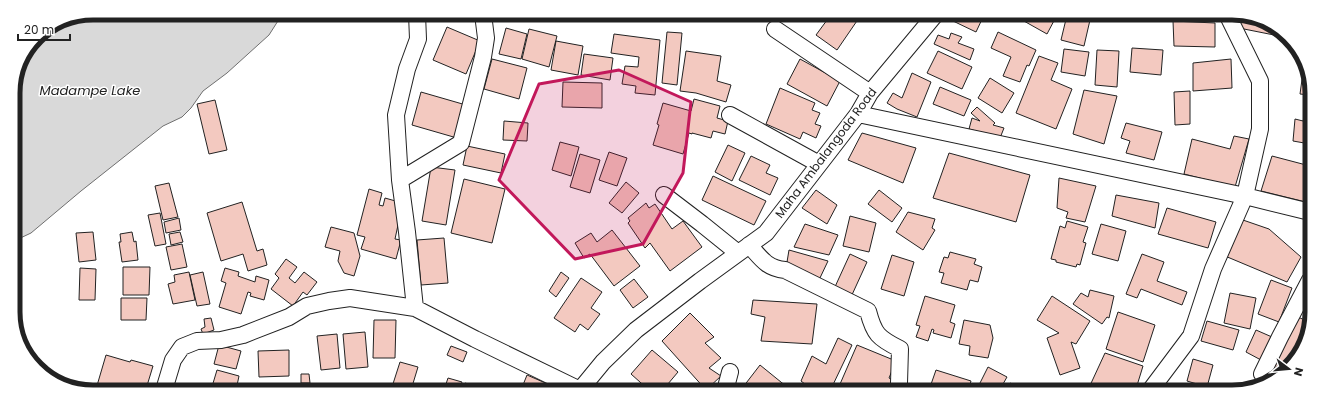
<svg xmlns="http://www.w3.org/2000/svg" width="1325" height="405" font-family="Poppins,sans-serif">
<rect width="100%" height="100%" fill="#fff"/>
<path fill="#d9d9d9" stroke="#6f6f6f" d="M93,13H283L269,35L227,73L203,91L191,108L182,117L163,126L81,191L31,233L14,241L13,88L21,58L37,36L63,19Z"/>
<path fill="#f3c9c0" stroke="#222" d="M772,15H787L781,22Z
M828,15H861L837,50L816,35L830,16Z
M956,15H984L976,32L953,21Z
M1015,15H1057L1047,34L1015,16Z
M1067,15L1090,20L1084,46L1061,40Z
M1127,15H1139L1137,20Z
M1242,16H1252L1275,29L1274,35L1239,28Z
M1173,21L1215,23V47L1174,46Z
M447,27L480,41L466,74L433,60Z
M506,28L527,34L521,59L499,54Z
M529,29L557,36L549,67L522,59Z
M667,32L682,33L677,85L662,83Z
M998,32L1036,50L1029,66L1027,65L1020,82L1003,76L1011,57L991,48Z
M951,33L962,37L958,43L974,49L970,60L934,44L938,35L949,39Z
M614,34L660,40L655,95L635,93L636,86L622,84L625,66L638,67L639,57L611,53Z
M556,41L583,46L578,75L551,70Z
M1132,48L1163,50L1161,75L1130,72Z
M1064,49L1089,52L1085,76L1061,72Z
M1097,50L1119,51L1117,87L1095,85Z
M686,51L721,56L717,81L731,85L726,102L696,93L680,91Z
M938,51L972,67L962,89L927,73Z
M584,54L613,58L610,80L581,75Z
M1039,56L1058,63L1051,80L1072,89L1056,129L1016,113Z
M492,59L527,68L519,99L484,89Z
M800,59L840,81L827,106L787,84Z
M1231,59L1232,88L1193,91V63Z
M1304,65L1311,78L1310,95L1300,94Z
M912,73L931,82L917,117L897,109L887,103L893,93L902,98Z
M990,78L1014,93L1002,113L978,98Z
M563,82L602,83V108L562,107Z
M940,87L971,100L964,116L933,104Z
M780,88L815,103L812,110L820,113L815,124L821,126L816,138L803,132L800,139L766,124Z
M1084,90L1117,96L1104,144L1073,134Z
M1190,91V124L1175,125L1174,92Z
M421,92L466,105L457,138L412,125Z
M694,99L720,106L717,118L728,121L725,134L713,131L711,138L692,133V134L689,133L683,154L653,145L659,125L657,124L663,103L691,111Z
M215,100L227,150L209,154L197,104Z
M977,107L995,123L993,125L1004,128L1000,138L969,129L972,118L980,121L971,113Z
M1306,111L1310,113V144L1293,141L1295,119L1303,121Z
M504,121L528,123L527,141L503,140Z
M1126,123L1162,132L1154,160L1126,153L1130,141L1121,138Z
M862,133L916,148L903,183L848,160Z
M1234,136L1249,139L1235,187L1184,174L1192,139L1230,149Z
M560,142L579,147L571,176L552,170Z
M728,145L745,153L732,181L715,172Z
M467,146L505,154L501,173L463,165Z
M609,152L627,158L617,186L599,180Z
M949,153L1030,175L1016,222L933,198Z
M580,154L600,160L590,193L570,187Z
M751,156L770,165L766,173L778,178L770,195L739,180Z
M1272,156L1310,166V203L1261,191Z
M431,167L455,170L446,225L422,221Z
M713,176L766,201L754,225L702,200Z
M1059,178L1096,186L1085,222L1066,218L1068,212L1057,208Z
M464,179L505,189L492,243L451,233Z
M626,182L639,193L622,213L609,203Z
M169,183L178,217L163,220L155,186Z
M369,189L382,193L379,205L383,206L385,198L399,202L401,211L395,239L401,240L396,259L361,249L365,237L357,235Z
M816,190L837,205L827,224L802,208Z
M879,190L902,208L892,222L868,204Z
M1116,195L1159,203L1155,228L1112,216Z
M242,202L257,251L263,249L267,265L248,271L243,254L221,261L207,213Z
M646,203L649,208L655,204L672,229L683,221L702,247L670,271L650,243L645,248L628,223L630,221L628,218Z
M1167,208L1216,222L1208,248L1158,234Z
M908,212L935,219L932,228L935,230L923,250L896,232Z
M160,213L166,244L155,246L148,215Z
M850,216L876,223L869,252L843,246Z
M179,218L181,230L166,233L164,222Z
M1240,219L1269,229L1301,257L1287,282L1225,256Z
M1067,221L1088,227L1083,242L1086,243L1080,265L1077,264L1076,267L1056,262V260L1051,259L1060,226L1065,228Z
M805,224L838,235L829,255L794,247Z
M1101,224L1126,231L1118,261L1092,254Z
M331,227L354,233L360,256L354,276L344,273L338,261L340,251L325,247Z
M612,230L640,266L614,286L590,254L584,258L575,243L591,233L597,242Z
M93,232L96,260L79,262L76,233Z
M132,232L134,242L136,241L138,260L122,262L119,242H121L120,234Z
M180,232L183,242L171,245L169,234Z
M444,238L448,283L421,285L417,240Z
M182,244L187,267L171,270L166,247Z
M789,250L828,261L819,280L786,268Z
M950,252L976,259L974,264L982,267L978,282L970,280L967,290L941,283L944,273L939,272L944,257L948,258Z
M850,254L867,262L851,297L834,289Z
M1142,254L1164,262L1157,281L1187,292L1182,305L1141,289L1137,298L1126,294Z
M892,255L914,262L904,296L881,289Z
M286,259L297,267L289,278L295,283L304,272L317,282L307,295L303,292L293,306L271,289L279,278L275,274Z
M123,267H150L149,295H123Z
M80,268L96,269L95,300H79Z
M225,268L239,272L238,276L255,282L256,276L269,280L264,300L250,296L251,293L248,292L241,314L219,307L226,283L221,281Z
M189,272L195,300L173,304L168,284L175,282L174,275Z
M203,272L210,304L197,306L190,275Z
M561,272L569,278L556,297L549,291Z
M581,278L602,292L591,308L600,314L588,330L580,324L575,332L554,318Z
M634,279L648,297L633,308L620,290Z
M1271,280L1292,288L1279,322L1258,314Z
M1090,290L1114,296L1109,318L1107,317L1102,324L1073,304L1081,293L1088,297Z
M1230,293L1256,298L1250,329L1224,323Z
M925,296L955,305L950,322L955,324L951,338L933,333L934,330L932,329L928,341L916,337L920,326L916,325Z
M1052,296L1090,321L1076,344L1071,342L1080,368L1060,375L1047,338L1059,333L1037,320Z
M121,298H147L146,320H121Z
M753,300L817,304L812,344L761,341L765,317L751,314Z
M1118,312L1155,325L1143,362L1106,349Z
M690,313L714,337L705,343L721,358L709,368L721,376L706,390L662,341Z
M1298,317L1309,322V332L1281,375L1270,379L1266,378Z
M211,318L214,330L203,334L201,329L205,327L204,319Z
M374,320H396L395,358H373Z
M964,320L990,325L993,338L988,358L969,355L970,346L959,344Z
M1207,321L1239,330L1233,350L1201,341Z
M1256,330L1272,337L1261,360L1246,352Z
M365,332L368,367L346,369L343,334Z
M337,334L340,368L321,370L317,336Z
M838,338L852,345L830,391H814L801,381L812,356L826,364Z
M219,345L241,351L236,369L214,364Z
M857,345L896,361L889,378L894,381L889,391H837Z
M451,346L467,352L463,362L447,355Z
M289,350V376L259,377L258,351Z
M652,350L678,372L662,391H650L631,374Z
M1105,353L1143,366L1135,392H1087Z
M106,355L130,362L131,360L153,366L146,389H96Z
M1193,359L1213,365L1207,387L1187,381Z
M400,362L418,367L411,390H391Z
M760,365L792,391H740Z
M988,367L1007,377L999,391H976Z
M217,370L239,376L236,390H211Z
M936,370L971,381L968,391L929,390Z
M301,374H309L310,383H301Z
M527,375L557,388L556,390H521Z
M448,378L462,382L459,390H444Z
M465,383L489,390H463Z
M1010,383L1028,391H1006Z
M678,384L685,391H673Z"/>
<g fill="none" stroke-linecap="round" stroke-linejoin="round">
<defs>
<path id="minor" d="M775,29L870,93
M858,114L1245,196L1310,212
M730,115L819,164
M400,180L461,143L483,57L486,38L483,14
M664,195L702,224L738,253
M749,245C761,258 766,268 785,270L868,311C874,334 878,338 900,349L899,383L900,391
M415,308L407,232L400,180L396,115L407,69L418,39L417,14
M1262,374L1280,337L1310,280
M164,390L173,360L182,347L197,341L221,340L243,335L289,317L307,306L329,301L350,298L415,308L475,339L580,390
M580,390L603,362L636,330L700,281L766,233L858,114L870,93L935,15
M725,391L730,372
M1149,392L1191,336L1213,269L1245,196L1260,129V81L1228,16"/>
</defs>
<use href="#minor" stroke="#222" stroke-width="18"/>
<use href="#minor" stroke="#fff" stroke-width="16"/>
</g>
<path fill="#c2185b" fill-opacity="0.2" stroke="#c2185b" stroke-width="3" stroke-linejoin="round" d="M619,70L691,102L683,173L643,244L575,259L499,180L539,84Z"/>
<g text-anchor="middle" stroke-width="3" stroke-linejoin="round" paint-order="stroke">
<g font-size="12" fill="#222" stroke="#fff">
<text transform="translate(826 153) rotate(-53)" y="4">Maha Ambalangoda Road</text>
</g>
<g font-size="13" font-style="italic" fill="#222" stroke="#fff">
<text x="90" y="95">Madampe Lake</text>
</g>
</g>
<path d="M0 0H1325V405H0ZM93 20H1232A73 73 0 0 1 1305 93V312A73 73 0 0 1 1232 385H93A73 73 0 0 1 20 312V93A73 73 0 0 1 93 20Z" fill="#fff" fill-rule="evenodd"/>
<path fill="none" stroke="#222" stroke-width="5" d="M93 20H1232A73 73 0 0 1 1305 93V312A73 73 0 0 1 1232 385H93A73 73 0 0 1 20 312V93A73 73 0 0 1 93 20Z"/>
<g transform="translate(1289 369) rotate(106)" stroke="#ffffff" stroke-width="3" paint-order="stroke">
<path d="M0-3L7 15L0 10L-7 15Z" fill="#222222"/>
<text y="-6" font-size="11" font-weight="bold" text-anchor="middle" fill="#222222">N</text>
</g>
<path d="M18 34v6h52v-6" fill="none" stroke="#222222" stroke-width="2"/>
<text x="24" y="34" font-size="12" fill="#222222" stroke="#ffffff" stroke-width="3" paint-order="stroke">20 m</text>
</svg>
